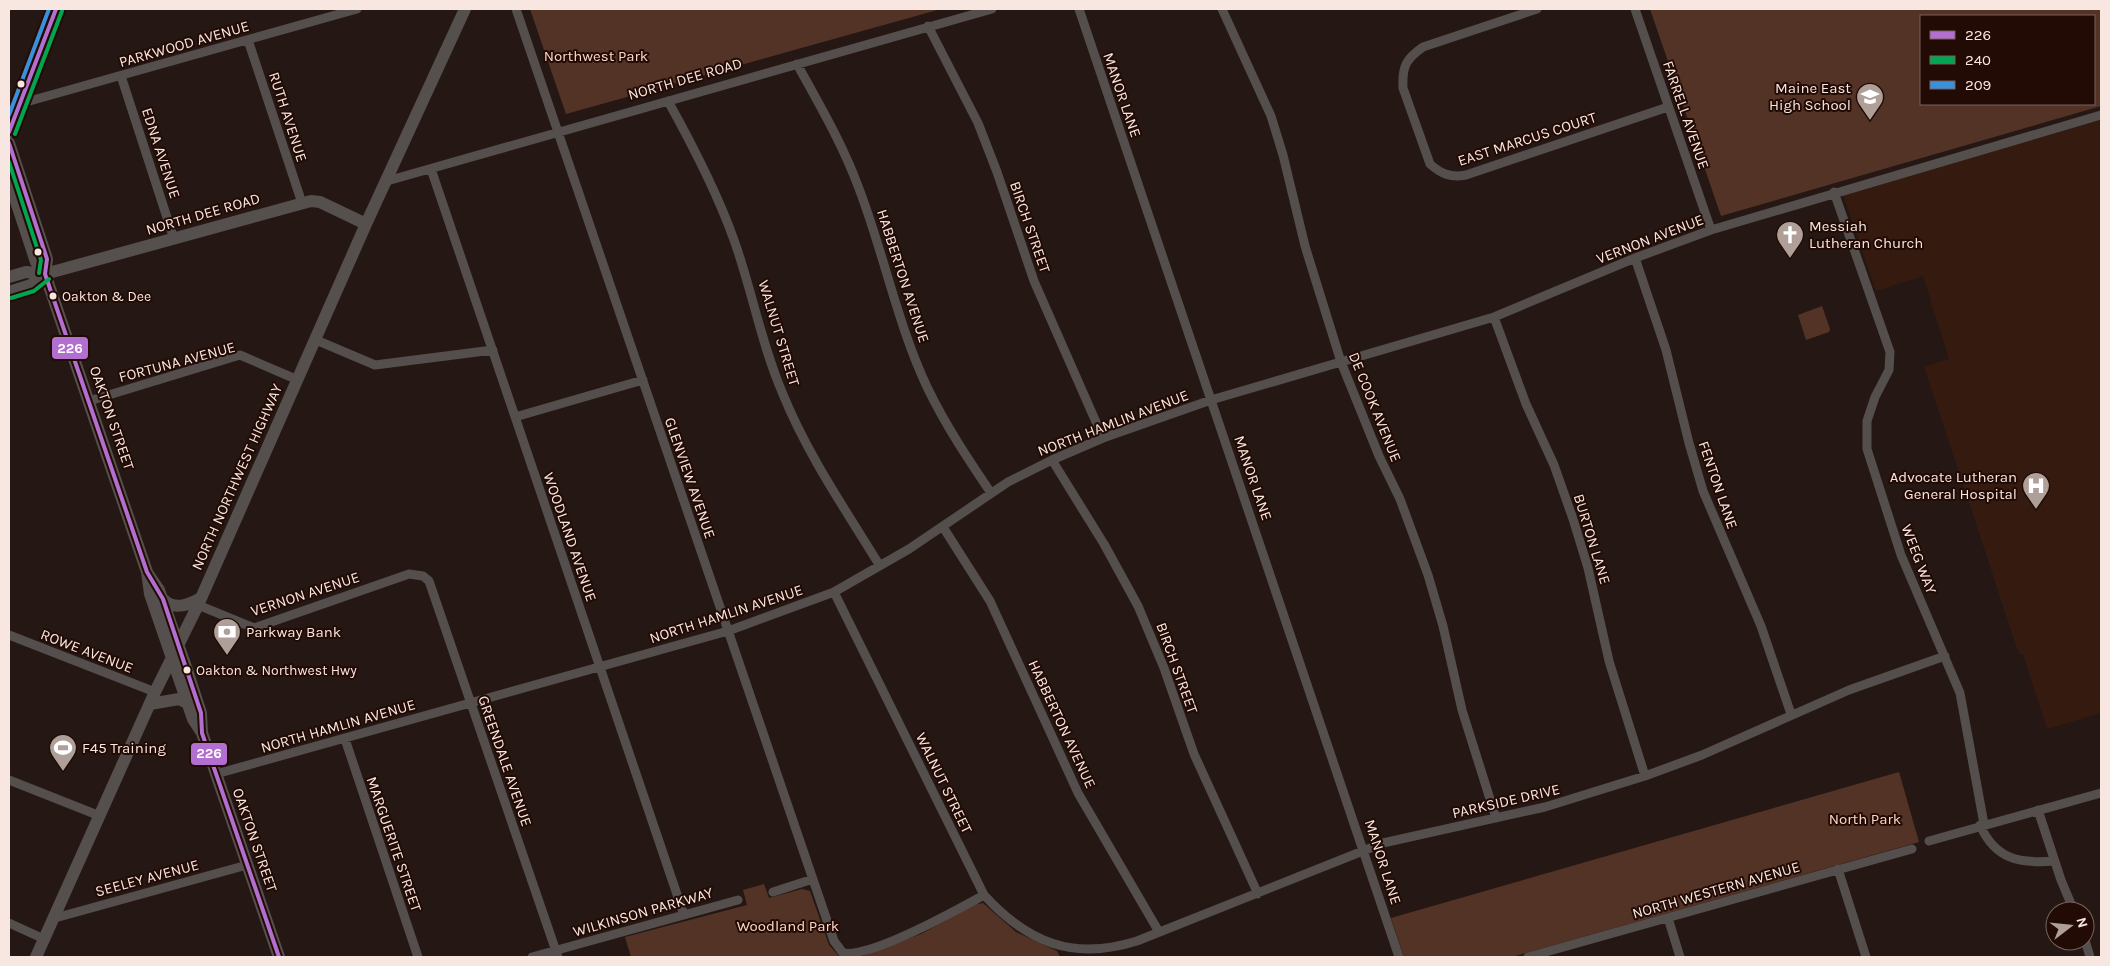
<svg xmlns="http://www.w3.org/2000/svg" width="2110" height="966" font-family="Karla,sans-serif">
<rect width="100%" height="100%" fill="#251814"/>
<path fill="#351a10" d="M2101,120V713L2047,729L2023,654H2019L1924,367L1949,359L1923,276L1876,291L1843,194Z"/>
<path fill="#543327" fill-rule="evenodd" d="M530,9H941L566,114Z
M1650,9H2101V106L1721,216ZM1921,16H2094V104H1921Z
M1822,306L1830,329L1829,332L1806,340L1798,315Z
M1899,772L1919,842L1512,957H1404L1391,918Z
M764,884L769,898L802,889L810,891L829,945L840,957H631L625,937L747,905L743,890Z
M983,903L1016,932L1057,951L1060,957H860L921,934L974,905Z"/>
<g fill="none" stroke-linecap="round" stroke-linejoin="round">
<path stroke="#544e4c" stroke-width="9" d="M516,9L834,941L843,953C871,958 957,910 984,895
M1079,9L1399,957
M1222,9L1271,116L1283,155L1305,246L1341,362L1379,456L1400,499L1428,575L1443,626L1462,710L1496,818
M1537,9L1423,47C1406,59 1402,66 1403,88L1430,164C1441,174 1451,178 1466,175L1668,107
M1635,9L1711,230
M928,26L978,123L997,172L1034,281L1103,438
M248,40L302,203
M797,64C819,104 842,143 858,186C884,253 897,324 928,389C946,426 968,459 991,493
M121,76L174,239
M668,101C693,146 717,192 734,240C752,290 761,343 782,392C807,454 845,509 880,566
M19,104L357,9
M431,169L684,915
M387,181L992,9
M1834,192L1890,352L1889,370L1875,397L1867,421V449L1901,555L1960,693L1984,824
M1635,258L1666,350L1689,443L1703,491L1761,626L1791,714
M1494,317L1526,404L1554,465L1573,519L1588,568L1609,661L1645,776
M316,340L375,365L493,350
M89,401L240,355L298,380
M515,417L643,380
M1052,460L1104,544L1138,606L1164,668L1194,754L1258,894
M943,527L990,601L1078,793L1159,932
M834,592L984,895C1028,943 1073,961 1137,941L1383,843L1545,807L1645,776L1702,755L1849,690L1945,656
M198,605L254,628L409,574L423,576L429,581L558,957
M9,635L155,692
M345,739L418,957
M216,774L728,631L834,592L909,549L1008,482L1052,460L1103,438L1211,400L1494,317L1635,258L1711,230L2101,115
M9,780L100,816
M2038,810L2061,880L2074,911
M1980,825C1995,859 2019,864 2054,861
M1929,841L2101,793
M1838,869L1866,957
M773,892L813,879
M55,918L247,865
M1668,918L1680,957
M9,923L44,939
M2085,940L2090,957
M532,957L738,900
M1528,957L1912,849"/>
<path stroke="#554f4d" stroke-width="12" d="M9,132L56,9
M9,143L47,259L45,274
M9,180L36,262L45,274L147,572L150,594L193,719L202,733L279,957
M9,277L26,272L45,274
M9,292L31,285L45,274L311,201L320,202L366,224
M148,574L159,590L186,667L201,713L202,733
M163,599C174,611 189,605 201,598
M150,704L179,699L187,703
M36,957L155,692L198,605L366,224L465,9"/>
<defs>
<path id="bus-1" d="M9,132L56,9
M9,143L47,259L45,274L147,572L163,599L201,713L202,733L279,957"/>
<path id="bus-2" d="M15,134L62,11
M9,162L41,260L39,273
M11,298L34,291L49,279"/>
<path id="bus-3" d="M9,115L49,9"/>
</defs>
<use href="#bus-1" stroke="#220b04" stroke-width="8"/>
<use href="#bus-2" stroke="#220b04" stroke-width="8"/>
<use href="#bus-3" stroke="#220b04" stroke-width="8"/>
<use href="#bus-1" stroke="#b36fd0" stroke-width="4"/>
<use href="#bus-2" stroke="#00a651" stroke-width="4"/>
<use href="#bus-3" stroke="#3a90db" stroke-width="4"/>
</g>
<defs>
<symbol id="school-pin" viewBox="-11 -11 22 30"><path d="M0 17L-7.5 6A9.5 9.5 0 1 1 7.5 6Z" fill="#ae9f99" stroke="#220b04"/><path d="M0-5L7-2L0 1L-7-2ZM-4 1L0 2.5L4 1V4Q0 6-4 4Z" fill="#fff"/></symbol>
<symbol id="church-pin" viewBox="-11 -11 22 30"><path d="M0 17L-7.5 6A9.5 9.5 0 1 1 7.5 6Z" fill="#ae9f99" stroke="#220b04"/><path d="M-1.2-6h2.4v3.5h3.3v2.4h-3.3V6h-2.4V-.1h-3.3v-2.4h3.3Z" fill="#fff"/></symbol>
<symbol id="hospital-pin" viewBox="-11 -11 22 30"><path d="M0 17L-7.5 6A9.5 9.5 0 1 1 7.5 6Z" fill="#ae9f99" stroke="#220b04"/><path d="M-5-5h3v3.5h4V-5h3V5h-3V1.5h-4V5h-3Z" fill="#fff"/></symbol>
<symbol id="bank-pin" viewBox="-11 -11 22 30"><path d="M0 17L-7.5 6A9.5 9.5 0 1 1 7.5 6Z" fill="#ae9f99" stroke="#220b04"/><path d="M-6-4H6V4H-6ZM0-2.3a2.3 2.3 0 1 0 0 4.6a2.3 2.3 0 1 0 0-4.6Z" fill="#fff"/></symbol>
<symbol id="stadium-pin" viewBox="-11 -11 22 30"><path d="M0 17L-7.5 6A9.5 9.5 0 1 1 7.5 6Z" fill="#ae9f99" stroke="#220b04"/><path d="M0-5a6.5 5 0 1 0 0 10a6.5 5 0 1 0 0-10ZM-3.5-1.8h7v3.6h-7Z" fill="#fff"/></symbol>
</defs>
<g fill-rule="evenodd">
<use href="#school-pin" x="1854" y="81" width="32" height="43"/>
<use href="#church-pin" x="1774" y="219" width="32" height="43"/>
<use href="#hospital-pin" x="2020" y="470" width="32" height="43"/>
<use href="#bank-pin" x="211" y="616" width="32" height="43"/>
<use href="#stadium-pin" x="47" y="732" width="32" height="43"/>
</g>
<g fill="#f8e7e1" stroke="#220b04" stroke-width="2">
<circle cx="21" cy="84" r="4.5"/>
<circle cx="38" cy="252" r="4.5"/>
<circle cx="53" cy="296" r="4.5"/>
<circle cx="187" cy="670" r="4.5"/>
</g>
<g text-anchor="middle" stroke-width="4" stroke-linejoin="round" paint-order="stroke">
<g font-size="14" fill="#f8e7e1" stroke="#220b04" text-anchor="start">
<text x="62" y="301">Oakton &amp; Dee</text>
<text x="196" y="675">Oakton &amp; Northwest Hwy</text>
</g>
<g font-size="15" fill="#f8e7e1" stroke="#220b04">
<text transform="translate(184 44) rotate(-16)" y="5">PARKWOOD AVENUE</text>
<text transform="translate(685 79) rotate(-16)" y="5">NORTH DEE ROAD</text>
<text transform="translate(1122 95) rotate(71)" y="5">MANOR LANE</text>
<text transform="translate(1686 115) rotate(71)" y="5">FARRELL AVENUE</text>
<text transform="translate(288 117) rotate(72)" y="5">RUTH AVENUE</text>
<text transform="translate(1527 139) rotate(-18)" y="5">EAST MARCUS COURT</text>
<text transform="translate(161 153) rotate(72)" y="5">EDNA AVENUE</text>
<text transform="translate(203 214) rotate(-16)" y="5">NORTH DEE ROAD</text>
<text transform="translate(1030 227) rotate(71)" y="5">BIRCH STREET</text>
<text transform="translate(1650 239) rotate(-21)" y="5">VERNON AVENUE</text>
<text transform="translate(903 276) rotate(72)" y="5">HABBERTON AVENUE</text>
<text transform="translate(779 333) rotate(73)" y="5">WALNUT STREET</text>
<text transform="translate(177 362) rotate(-15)" y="5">FORTUNA AVENUE</text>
<text transform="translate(1375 407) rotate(68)" y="5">DE COOK AVENUE</text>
<text transform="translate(112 418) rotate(71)" y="5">OAKTON STREET</text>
<text transform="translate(1113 423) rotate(-21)" y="5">NORTH HAMLIN AVENUE</text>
<text transform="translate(237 477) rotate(-66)" y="5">NORTH NORTHWEST HIGHWAY</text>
<text transform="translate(690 478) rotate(71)" y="5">GLENVIEW AVENUE</text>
<text transform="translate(1253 478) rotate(71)" y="5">MANOR LANE</text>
<text transform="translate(1718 485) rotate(71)" y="5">FENTON LANE</text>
<text transform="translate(570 537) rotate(71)" y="5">WOODLAND AVENUE</text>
<text transform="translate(1592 539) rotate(73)" y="5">BURTON LANE</text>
<text transform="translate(1919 559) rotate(69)" y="5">WEEG WAY</text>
<text transform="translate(305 594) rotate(-18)" y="5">VERNON AVENUE</text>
<text transform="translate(726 614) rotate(-18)" y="5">NORTH HAMLIN AVENUE</text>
<text transform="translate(87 651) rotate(21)" y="5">ROWE AVENUE</text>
<text transform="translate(1177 668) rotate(70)" y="5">BIRCH STREET</text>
<text transform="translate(1062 724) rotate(65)" y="5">HABBERTON AVENUE</text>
<text transform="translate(338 726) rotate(-16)" y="5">NORTH HAMLIN AVENUE</text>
<text transform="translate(505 761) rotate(71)" y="5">GREENDALE AVENUE</text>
<text transform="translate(944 783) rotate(64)" y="5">WALNUT STREET</text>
<text transform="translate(1506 801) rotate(-13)" y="5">PARKSIDE DRIVE</text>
<text transform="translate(255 840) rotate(71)" y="5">OAKTON STREET</text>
<text transform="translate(394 844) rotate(71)" y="5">MARGUERITE STREET</text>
<text transform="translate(1383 862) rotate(72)" y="5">MANOR LANE</text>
<text transform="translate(147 878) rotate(-15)" y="5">SEELEY AVENUE</text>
<text transform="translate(1716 890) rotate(-16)" y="5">NORTH WESTERN AVENUE</text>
<text transform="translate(643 912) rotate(-16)" y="5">WILKINSON PARKWAY</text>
</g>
<g font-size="15" fill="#fdd6c9" stroke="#220b04">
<text x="596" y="61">Northwest Park</text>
<text x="1865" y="824">North Park</text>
<text x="788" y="931">Woodland Park</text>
</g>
<g font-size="15" fill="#f8e7e1" stroke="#220b04" text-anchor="start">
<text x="1851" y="93" text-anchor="end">Maine East<tspan x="1851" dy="17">High School</tspan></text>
<text x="1809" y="231">Messiah<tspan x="1809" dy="17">Lutheran Church</tspan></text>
<text x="2017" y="482" text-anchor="end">Advocate Lutheran<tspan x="2017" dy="17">General Hospital</tspan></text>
<text x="246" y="637">Parkway Bank</text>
<text x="82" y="753">F45 Training</text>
</g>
</g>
<g stroke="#220b04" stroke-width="2">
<rect x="51" y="336" width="38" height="24" rx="5" fill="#b36fd0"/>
<rect x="190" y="742" width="38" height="24" rx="5" fill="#b36fd0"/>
</g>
<g font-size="14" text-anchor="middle" font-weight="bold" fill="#fff">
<text x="70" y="353">226</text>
<text x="209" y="758">226</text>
</g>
<rect width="2110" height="966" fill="none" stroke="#f8e7e1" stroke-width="20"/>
<rect x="1920" y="15" width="175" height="90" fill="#220b04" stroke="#78635c"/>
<rect x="1930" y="31" width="25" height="8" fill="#b36fd0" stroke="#78635c"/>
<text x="1965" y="40" font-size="15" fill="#f8e7e1">226</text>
<rect x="1930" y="56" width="25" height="8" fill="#00a651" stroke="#78635c"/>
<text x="1965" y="65" font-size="15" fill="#f8e7e1">240</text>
<rect x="1930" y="81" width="25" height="8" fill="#3a90db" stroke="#78635c"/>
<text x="1965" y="90" font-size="15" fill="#f8e7e1">209</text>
<g transform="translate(2070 926) rotate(74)"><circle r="24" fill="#220b04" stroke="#78635c"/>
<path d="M0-4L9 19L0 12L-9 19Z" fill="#ae9f99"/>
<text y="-8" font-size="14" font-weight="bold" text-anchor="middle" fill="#f8e7e1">N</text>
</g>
</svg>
